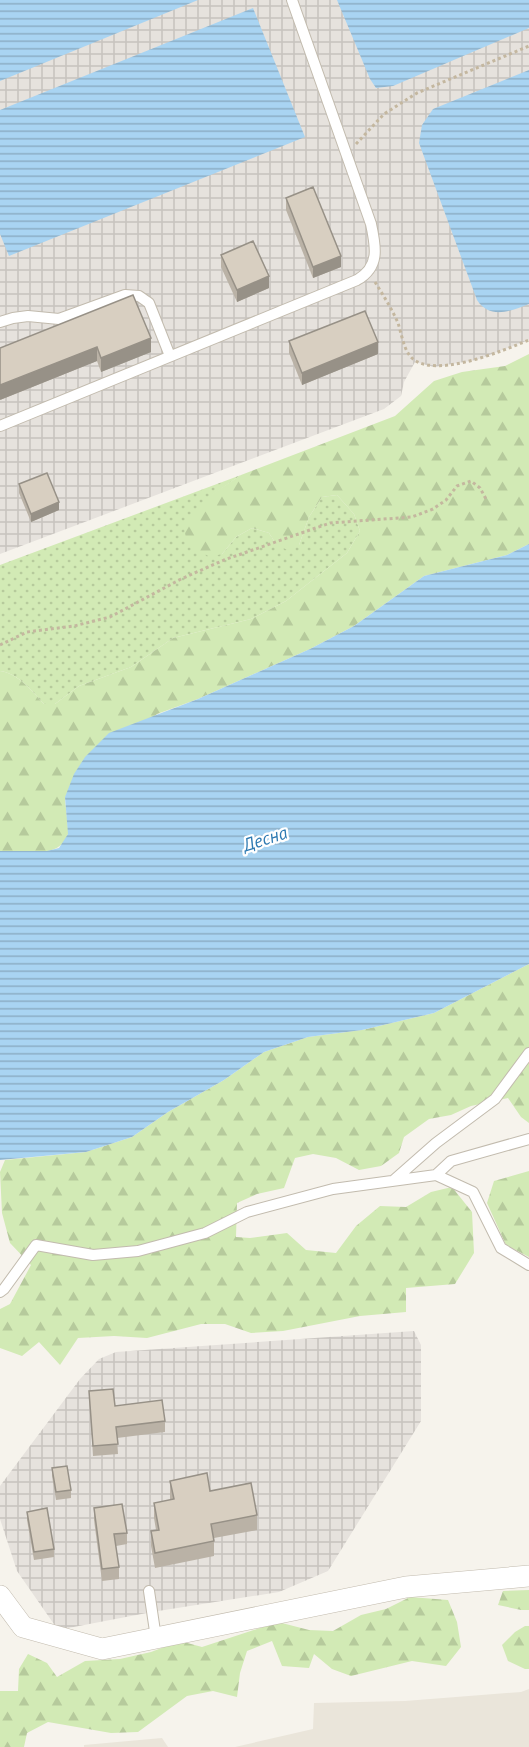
<svg xmlns="http://www.w3.org/2000/svg" width="529" height="1747" font-family="'PT Sans',sans-serif">
<defs>
<pattern id="industrial-grid" width="8" height="8" patternUnits="userSpaceOnUse" patternTransform="scale(1.5)"><rect width="8" height="8" fill="#e6e2dd"/><path d="M0 4h8M4 0v8" fill="none" stroke="#c7c3be"/></pattern>
<pattern id="grass-dots" width="8" height="8" patternUnits="userSpaceOnUse" patternTransform="scale(1.5)"><rect width="8" height="8" fill="#d2eab5"/><path d="M2 2h.1M6 6h.1" fill="none" stroke="#b6ca9c" stroke-width="1.8" stroke-linecap="round"/></pattern>
<pattern id="forest-firs" width="22" height="20" patternUnits="userSpaceOnUse" patternTransform="scale(1.5)"><rect width="22" height="20" fill="#d2eab5"/><path d="M5 1l3.5 6h-7zM16 11l3.5 6h-7z" fill="#b6ca9c"/></pattern>
<pattern id="water-rules" width="6" height="5" patternUnits="userSpaceOnUse" patternTransform="scale(1.5)"><rect width="6" height="5" fill="#a9d4f2"/><path d="M0 2.5h6" fill="none" stroke="#8caec5"/></pattern>
</defs>
<rect width="100%" height="100%" fill="#f6f3ec"/>
<path fill="#eae5da" d="M529,1689V1747H235L313,1729L314,1703L405,1701L521,1692Z
M162,1738L168,1747H84V1745Z"/>
<path fill="url(#industrial-grid)" d="M0,0H529V340L476,360L434,367L415,362L404,382L401,396L384,409L0,554Z
M414,1331L421,1345V1421L328,1571L279,1592L152,1612L58,1630L17,1571L0,1519V1486L80,1379L99,1359L116,1352Z"/>
<path fill="url(#grass-dots)" d="M241,475L205,500L222,554L236,537L252,528L269,533L276,544L299,545L309,517L322,497L337,495L354,514L360,531L347,553L286,601L251,619L173,638L131,667L79,686L55,704H44C32,691 18,673 0,671V565Z"/>
<path fill="url(#forest-firs)" d="M529,354V544L507,555L424,576L354,626L310,649L198,699L157,714L65,797C65,804 69,829 68,834C61,860 20,851 0,851V671C18,673 32,691 44,704H55L79,686L131,667L173,638L251,619L286,601L347,553L360,531L354,514L337,495L322,497L309,517L299,545L289,551L276,544L269,533L252,528L236,537L222,554L210,557L187,544L184,527L205,499L241,475L395,416L434,381L462,372L505,366Z
M529,964V1123L521,1117L508,1098L471,1106L451,1115L429,1119L404,1137L399,1153L381,1166L359,1170L336,1158L313,1154L295,1158L284,1188L257,1194L237,1203L236,1237L250,1238L287,1233L306,1250L336,1253L356,1226L380,1206L406,1207L431,1192L452,1187L472,1212L474,1253L455,1284L406,1288V1312L360,1316L283,1331L251,1333L225,1324H201L147,1338L114,1336L78,1338L60,1365L39,1342L22,1356L0,1348V1309L10,1304L31,1265L10,1243L2,1213L0,1172L5,1160L86,1152L132,1137L168,1112L224,1080L264,1052L308,1037L362,1030L434,1013Z
M529,1171V1257L506,1245L487,1203L494,1181Z
M529,1590V1610H521L498,1605L503,1591Z
M410,1597L448,1600L457,1622L461,1647L446,1666L412,1661L351,1676L332,1669L314,1654L309,1668L282,1666L272,1641L247,1651L240,1673L237,1697L213,1691L187,1696L138,1732L111,1733L48,1722L27,1733L24,1747H0V1691H18L19,1669L28,1654L47,1663L57,1677L85,1661L120,1659L151,1652L180,1641L202,1647L278,1622L309,1630L333,1631L361,1615L386,1609Z
M525,1626H529V1669H525L508,1661L502,1645L515,1632Z"/>
<path fill="url(#water-rules)" d="M0,0H198L0,81Z
M337,0H529V28L393,86L376,88L370,79Z
M253,8L305,137L9,256L0,234V110Z
M529,70V304C511,311 490,320 477,300L419,143L422,125L433,109Z
M529,544V964L434,1013L362,1030L308,1037L264,1052L224,1080L168,1112L132,1137L86,1152L0,1160V851H47L59,848L68,834L65,797L74,774L85,757L109,733L198,699L310,649L354,626L424,576L507,555Z"/>
<g fill="none" stroke-linecap="round" stroke-linejoin="round">
<defs>
<path id="lane" d="M0,322L13,318L28,316L59,319L125,295L139,296L149,303L170,356
M0,426L357,280C380,267 376,247 371,224L292,0
M436,1175L451,1161L529,1139
M394,1180L436,1143L495,1099L529,1053
M0,1292L4,1289L36,1245L93,1255L138,1251L205,1233L247,1212L333,1189L436,1175L473,1192L501,1248L529,1265
M149,1591L156,1638"/>
<path id="street" d="M0,1596L23,1627L102,1649L406,1587L529,1576"/>
</defs>
<use href="#lane" stroke="#c2bbae" stroke-width="12"/>
<use href="#street" stroke="#c2bbae" stroke-width="22"/>
<path stroke="#c4b79f" stroke-width="3" stroke-dasharray="3 3" stroke-linecap="butt" d="M356,144L384,114L417,93L529,46
M375,282C383,295 392,309 398,323C401,332 403,345 408,353C426,384 504,350 529,340
M0,645L27,632L74,626L110,617L181,579L224,560L330,523L412,517L433,509L446,500L457,486L471,481L480,488L486,499"/>
<use href="#lane" stroke="#fff" stroke-width="10"/>
<use href="#street" stroke="#fff" stroke-width="21"/>
</g>
<path fill="#bab2a6" d="M286,198L341,267L313,278L286,210Z
M221,255L269,288L237,302L221,267Z
M133,295L151,352L101,372L97,361L0,400Z
M289,341L378,354L302,385L289,353Z
M19,484L59,510L31,522L19,493Z
M89,1391L115,1406L165,1421V1432L117,1438L118,1454L93,1456Z
M52,1468L71,1490V1498L56,1500L52,1476Z
M170,1481L210,1491L257,1515V1530L214,1538V1556L155,1568L151,1546V1531L156,1530L154,1518V1503L170,1500Z
M94,1508L127,1533V1544L116,1546L119,1567V1579L102,1581L94,1520Z
M27,1512L54,1549V1557L34,1560L27,1520Z"/>
<path fill="#979187" d="M341,256V267L313,278V267Z
M269,276V288L237,302V290Z
M151,338V352L101,372V358Z
M378,342V354L302,385V373Z
M97,347V361L0,400V385Z
M59,502V510L31,522V514Z"/>
<path fill="#d8cfc1" stroke="#979187" stroke-width="1.5" d="M313,187L341,256L313,267L286,198Z
M253,241L269,276L237,290L221,255Z
M133,295L151,338L101,358L97,347L0,385V348Z
M365,311L378,342L302,373L289,341Z
M47,473L59,502L31,514L19,484Z
M113,1389L115,1406L162,1400L165,1421L116,1427L118,1444L93,1446L89,1391Z
M67,1466L71,1490L56,1492L52,1468Z
M207,1473L210,1491L251,1483L257,1515L211,1524L214,1541L155,1553L151,1531L159,1530L154,1503L174,1499L170,1481Z
M122,1504L127,1533L114,1534L119,1567L102,1569L94,1508Z
M47,1508L54,1549L34,1552L27,1512Z"/>
<g text-anchor="middle" stroke-width="4.5" stroke-linejoin="round" paint-order="stroke">
<g font-size="18" font-style="italic" fill="#2e7ab2" stroke="#fff">
<text transform="translate(265 839) rotate(-18)" y="6">Десна</text>
</g>
</g>
</svg>
